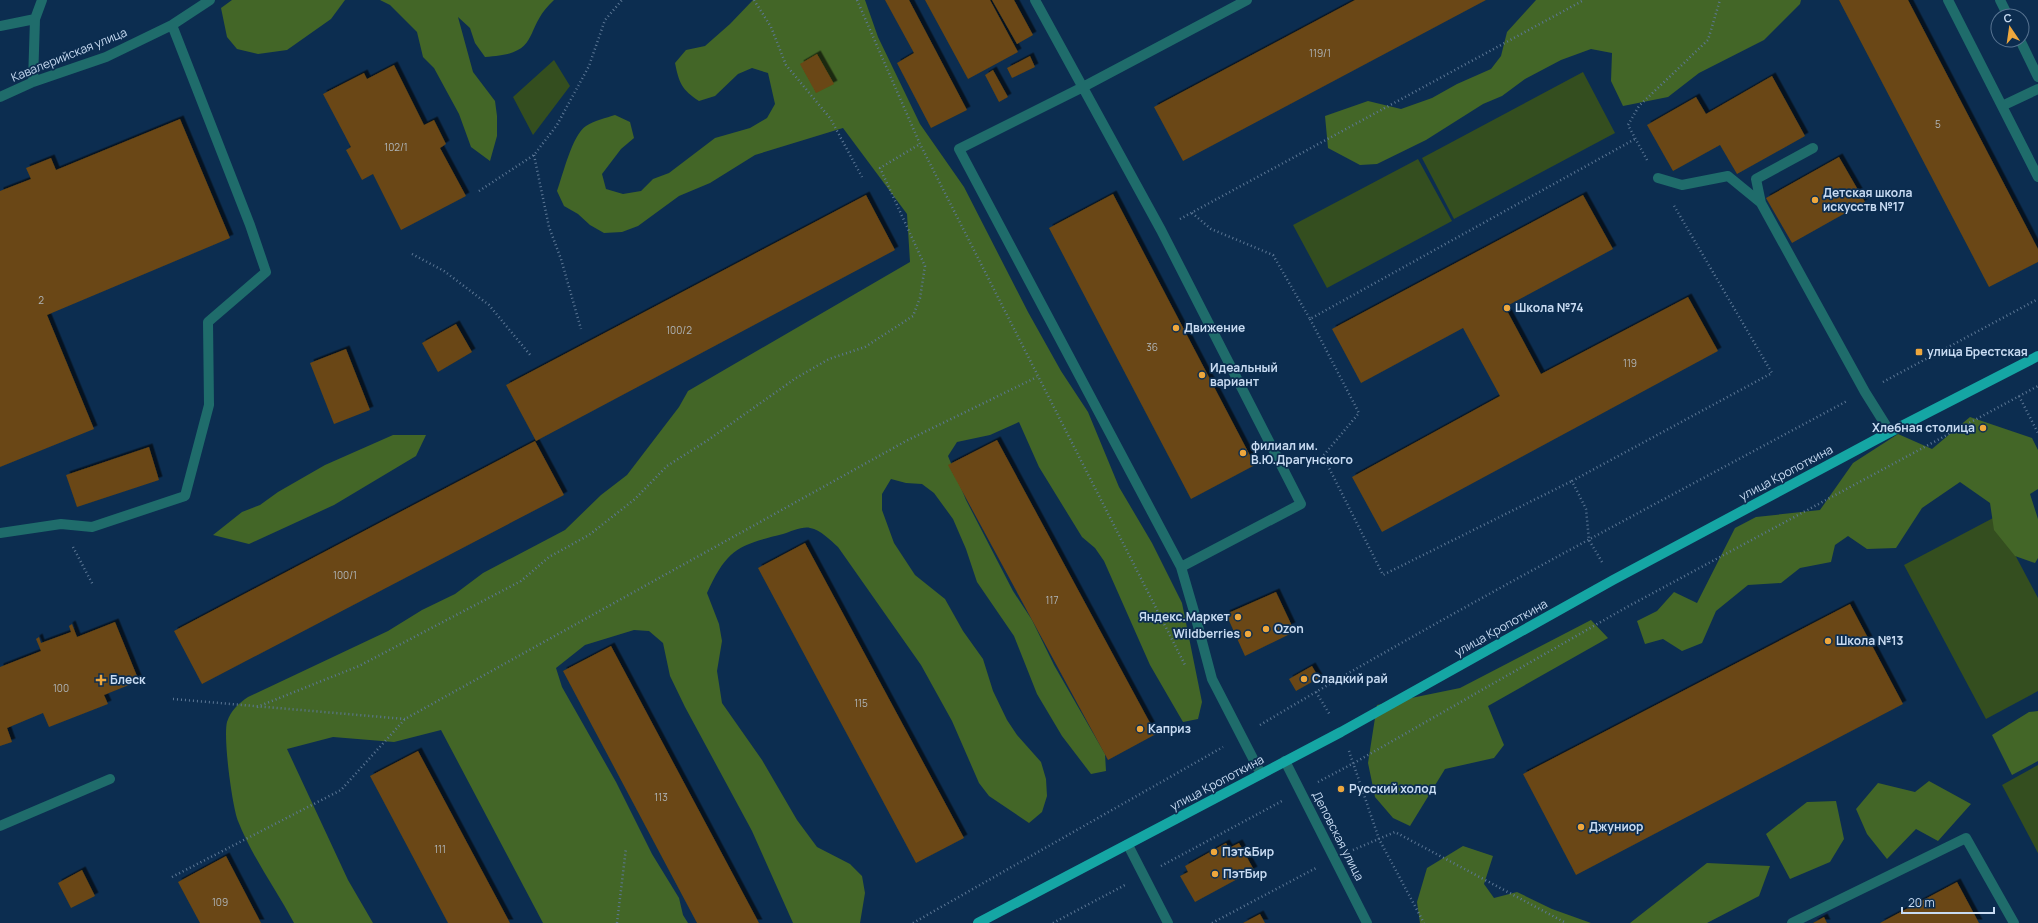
<svg xmlns="http://www.w3.org/2000/svg" width="2038" height="923" font-family="Manrope,sans-serif">
<defs>
<filter id="shadow"><feDropShadow dx="3.5" dy="-3.5" stdDeviation="0" flood-color="#0009"/></filter>
</defs>
<rect width="100%" height="100%" fill="#0c2d50"/>
<path fill="#344e1f" d="M554,60L570,86L533,135L513,97Z
M1583,72L1615,133L1454,219L1422,158Z
M1418,159L1452,221L1327,288L1293,225Z
M1995,517L2038,598V691L1986,719L1904,565Z
M2038,765V853L2002,785Z"/>
<path fill="#436627" d="M232,0H345L331,19L287,50L258,54L237,49L227,37L221,8Z
M380,0H554C521,30 544,54 485,57L475,43L470,28L458,17L473,72L495,101L497,116V136L490,161L471,147L459,114L434,68L423,57L417,32L390,5Z
M753,0H865L878,37L920,124L964,187L1028,312L1061,371L1088,412L1119,487L1152,543L1182,603L1202,702L1198,719L1183,722L1150,665L1104,561L1095,548L1082,537L1039,467L1019,422L990,435L957,442L948,456L966,500L1013,591L1032,620L1054,665L1105,754L1106,771L1091,774L1062,736L1037,694L1014,636L977,582L966,549L953,519L934,493L922,484L906,483L891,479L882,494V510L894,543L915,575L945,599L963,631L983,659L993,691L1007,720L1017,735L1041,762L1046,779L1047,796L1042,812L1029,823L989,796L979,783L952,721L921,665L838,547C830,540 821,530 810,528C803,526 790,532 783,534C738,545 727,549 707,593L719,624L722,641L717,671L722,703L762,760L797,820L817,847L850,864L862,876L865,893L860,923H793L752,831L685,707L670,676L663,643L649,631L634,630L585,645L556,668L562,687L616,782L652,854L679,898L683,915L688,923H543L441,730L394,742L333,737L287,749L348,880L373,923H294C276,889 252,857 238,821C232,805 223,738 227,722C231,710 238,704 248,697L388,631L422,610L455,594L483,573L565,530L601,495L627,475L679,407L688,391L910,262L907,214L843,128L755,155L710,183L679,196L638,226L622,232L604,233L590,225L578,214L564,206L557,191C563,175 572,135 586,126C595,120 606,118 615,115L630,122L634,138L621,149L602,174L606,189L623,194L641,191L653,179L669,173L715,138L750,128L767,118L775,104L768,73L752,68L738,74L715,96L699,101C682,90 679,83 675,63L686,50L705,46L730,24Z
M1536,0H1801L1800,4L1764,40L1699,73L1668,97L1623,106L1611,81L1612,53L1591,49L1561,60L1525,79L1502,96L1483,104L1426,140L1377,164L1360,165L1328,148L1325,116L1368,101L1401,109L1432,98L1457,84L1491,69L1501,56L1507,32Z
M1970,417L2032,438L2038,450V489L2030,494L2038,519V558L2035,563L2015,556L1994,530L1990,503L1960,482L1922,508L1896,548L1867,549L1848,536L1835,545L1831,562L1800,568L1781,583L1748,585L1716,611L1702,643L1682,651L1663,639L1645,644L1637,621L1657,611L1674,592L1697,603L1735,528L1756,517L1820,510L1853,463L1898,434L1932,449Z
M393,435H426L416,456L334,505L249,544L213,535L242,512L260,505L278,492L325,465Z
M1591,620L1608,638L1488,706L1504,745L1494,758L1445,769L1410,826L1393,818L1375,797L1368,763L1377,705L1460,688Z
M2038,711V761L2012,775L1992,735L2029,712Z
M1929,781L1971,804L1938,841L1916,829L1887,859L1867,834L1856,809L1878,783L1915,792Z
M1836,801L1844,839L1830,862L1790,879L1766,834L1807,802Z
M1463,846L1493,856L1484,884L1494,898L1517,892L1552,909L1591,923H1420L1417,902L1427,868Z
M1707,863L1770,866L1759,896L1707,923H1630Z"/>
<path fill="#6a4713" filter="url(#shadow)" d="M885,0H909L967,110L931,128L897,63L914,53Z
M925,0H990L1018,52L968,79Z
M992,0H1014L1033,35L1017,44Z
M1355,0H1486L1183,161L1154,107Z
M1839,0H1908L2038,249V262L1989,287Z
M817,54L834,84L816,93L800,64Z
M1030,56L1035,67L1012,78L1007,68Z
M394,65L424,125L434,120L446,144L440,148L466,196L401,230L373,174L362,180L346,150L351,147L323,94L364,73L367,79Z
M993,70L1008,97L999,102L985,75Z
M1772,76L1805,136L1737,174L1720,145L1673,171L1647,125L1696,97L1706,114Z
M180,119L230,238L47,315L94,429L0,467V191L31,179L26,168L51,158L56,170Z
M1839,157L1865,202L1792,243L1766,198Z
M1113,194L1255,465L1191,499L1049,228Z
M866,195L895,250L536,441L506,385Z
M1583,195L1613,249L1505,307L1541,374L1688,297L1718,351L1382,532L1352,477L1500,396L1463,328L1361,383L1332,329Z
M456,324L472,352L438,372L422,343Z
M346,349L370,410L334,424L310,363Z
M997,440L1156,734L1108,760L948,465Z
M535,441L564,495L202,684L174,631Z
M149,447L159,480L77,507L66,475Z
M805,543L964,838L916,863L758,568Z
M1276,592L1292,626L1287,628L1290,634L1245,656L1226,614Z
M1850,604L1903,704L1576,875L1523,774Z
M115,622L139,681L104,695L108,704L49,727L43,713L7,728L12,742L0,746V667L41,651L36,639L39,637L41,643L71,632L69,626L72,624L77,637Z
M611,646L759,923H697L563,671Z
M1312,666L1319,678L1296,691L1289,679Z
M418,751L510,923H448L370,776Z
M1226,843L1229,848L1239,843L1254,870L1195,902L1180,876L1188,872L1185,866Z
M226,856L261,923H200L178,882Z
M82,870L95,896L71,908L58,883Z
M1957,882L1979,923H1880Z
M1260,914L1265,923H1243Z
M1824,917L1827,923H1813Z"/>
<g fill="none" stroke-linecap="round" stroke-linejoin="round">
<path stroke="#5d7896" stroke-width="2.5" stroke-dasharray="1 3" stroke-linecap="butt" d="M754,0L771,27L786,65L830,118L862,177
M857,0L920,144L1185,665
M534,155L549,227L561,259L581,329
M1647,160L1628,125L1639,106L1708,40L1720,0
M479,191L534,155L557,125L589,66L605,20L622,0
M1192,213L1211,229L1273,255L1310,319L1635,139
M1180,219L1584,0
M412,254L444,271L489,305L531,356
M1310,319L1359,413L1323,456L1383,575L1572,481
M1883,382L2038,299
M2019,396L2038,433
M73,547L93,585
M1602,562L1589,540L1586,509L1572,481L1772,373L1673,204
M1316,692L1330,715
M173,699L405,719
M257,707L359,666L521,581L549,557L589,535L635,499L667,466L708,440L796,378L829,359L865,347L913,316L920,298L925,266L880,168L920,144
M1260,725C1451,611 1650,507 1847,401
M1349,751L1379,839L1424,923
M1318,782L1354,763L1627,607L2038,386
M1353,850L1395,832L1566,923
M1161,866L1282,801
M172,877L341,790L405,719L906,441L1037,377
M617,923L626,848
M913,923L1223,747
M1053,923L1125,885
M1212,923L1316,868"/>
<path stroke="#1f6c6b" stroke-width="10" d="M1035,0L1161,230L1301,504L1181,567L1195,615L1212,679L1261,774
M1948,0L2038,177
M2000,0L2008,16
M0,26L35,19
M2020,40L2038,77
M33,82L35,19L42,0
M0,97L33,82L106,57L172,25L210,0
M2002,106L2038,89
M1813,148L1756,179L1761,203L1865,392L1890,432
M1658,178L1682,185L1728,176L1761,203
M0,533L61,524L92,527L185,496L209,405L208,322L266,272L250,225L172,25
M1181,567L959,149L1083,87L1247,0
M1285,761L1367,923
M0,826L110,779
M1128,845L1168,923
M1792,923L1966,838L2014,923"/>
<path stroke="#15a6a4" stroke-width="10" d="M978,923L1341,732L1613,580L1890,432L2038,356"/>
</g>
<g fill="#eea73d" stroke="#0c2d50" stroke-width="1.5">
<circle cx="1815" cy="200" r="4"/>
<circle cx="1507" cy="308" r="4"/>
<circle cx="1176" cy="328" r="4"/>
<rect x="1915" y="348" width="8" height="8" rx="2"/>
<circle cx="1202" cy="375" r="4"/>
<circle cx="1983" cy="428" r="4"/>
<circle cx="1243" cy="453" r="4"/>
<circle cx="1238" cy="617" r="4"/>
<circle cx="1266" cy="629" r="4"/>
<circle cx="1248" cy="634" r="4"/>
<circle cx="1828" cy="641" r="4"/>
<circle cx="1304" cy="679" r="4"/>
<path d="M99 674h4v4h4v4h-4v4h-4v-4h-4v-4h4z"/>
<circle cx="1140" cy="729" r="4"/>
<circle cx="1341" cy="789" r="4"/>
<circle cx="1581" cy="827" r="4"/>
<circle cx="1214" cy="852" r="4"/>
<circle cx="1215" cy="874" r="4"/>
</g>
<g text-anchor="middle" stroke-width="3.5" stroke-linejoin="round" paint-order="stroke">
<g font-size="10" fill="#b0b6ba">
<text x="1320" y="57">119/1</text>
<text x="1938" y="128">5</text>
<text x="396" y="151">102/1</text>
<text x="41" y="304">2</text>
<text x="679" y="334">100/2</text>
<text x="1152" y="351">36</text>
<text x="1630" y="367">119</text>
<text x="345" y="579">100/1</text>
<text x="1052" y="604">117</text>
<text x="61" y="692">100</text>
<text x="861" y="707">115</text>
<text x="661" y="801">113</text>
<text x="440" y="853">111</text>
<text x="220" y="906">109</text>
</g>
<g font-size="12" fill="#c8dbf2" stroke="#0c2d50">
<text transform="translate(69 55) rotate(-22)" y="4">Кавалерийская улица</text>
<text transform="translate(1786 473) rotate(-28)" y="4">улица Кропоткина</text>
<text transform="translate(1501 628) rotate(-29)" y="4">улица Кропоткина</text>
<text transform="translate(1217 783) rotate(-28)" y="4">улица Кропоткина</text>
<text transform="translate(1338 836) rotate(63)" y="4">Деповская улица</text>
</g>
<g font-size="12" font-weight="bold" fill="#c8dbf2" stroke="#0c2d50" text-anchor="start">
<text x="1823" y="197">Детская школа<tspan x="1823" dy="14">искусств №17</tspan></text>
<text x="1515" y="312">Школа №74</text>
<text x="1184" y="332">Движение</text>
<text x="1927" y="356">улица Брестская</text>
<text x="1210" y="372">Идеальный<tspan x="1210" dy="14">вариант</tspan></text>
<text x="1975" y="432" text-anchor="end">Хлебная столица</text>
<text x="1251" y="450">филиал им.<tspan x="1251" dy="14">В.Ю.Драгунского</tspan></text>
<text x="1230" y="621" text-anchor="end">Яндекс.Маркет</text>
<text x="1274" y="633">Ozon</text>
<text x="1240" y="638" text-anchor="end">Wildberries</text>
<text x="1836" y="645">Школа №13</text>
<text x="1312" y="683">Сладкий рай</text>
<text x="110" y="684">Блеск</text>
<text x="1148" y="733">Каприз</text>
<text x="1349" y="793">Русский холод</text>
<text x="1589" y="831">Джуниор</text>
<text x="1222" y="856">Пэт&amp;Бир</text>
<text x="1223" y="878">ПэтБир</text>
</g>
</g>
<g transform="translate(2010 28) rotate(347)"><circle r="19" fill="#0c2d50" stroke="#577391"/>
<path d="M0-3L7 15L0 10L-7 15Z" fill="#eea73d"/>
<text y="-6" font-size="11" font-weight="bold" text-anchor="middle" fill="#c8dbf2">С</text>
</g>
<path d="M1902 907v6h92v-6" fill="none" stroke="#c8dbf2" stroke-width="2"/>
<text x="1908" y="907" font-size="12" fill="#c8dbf2" stroke="#0c2d50" stroke-width="3" paint-order="stroke">20 m</text>
</svg>
